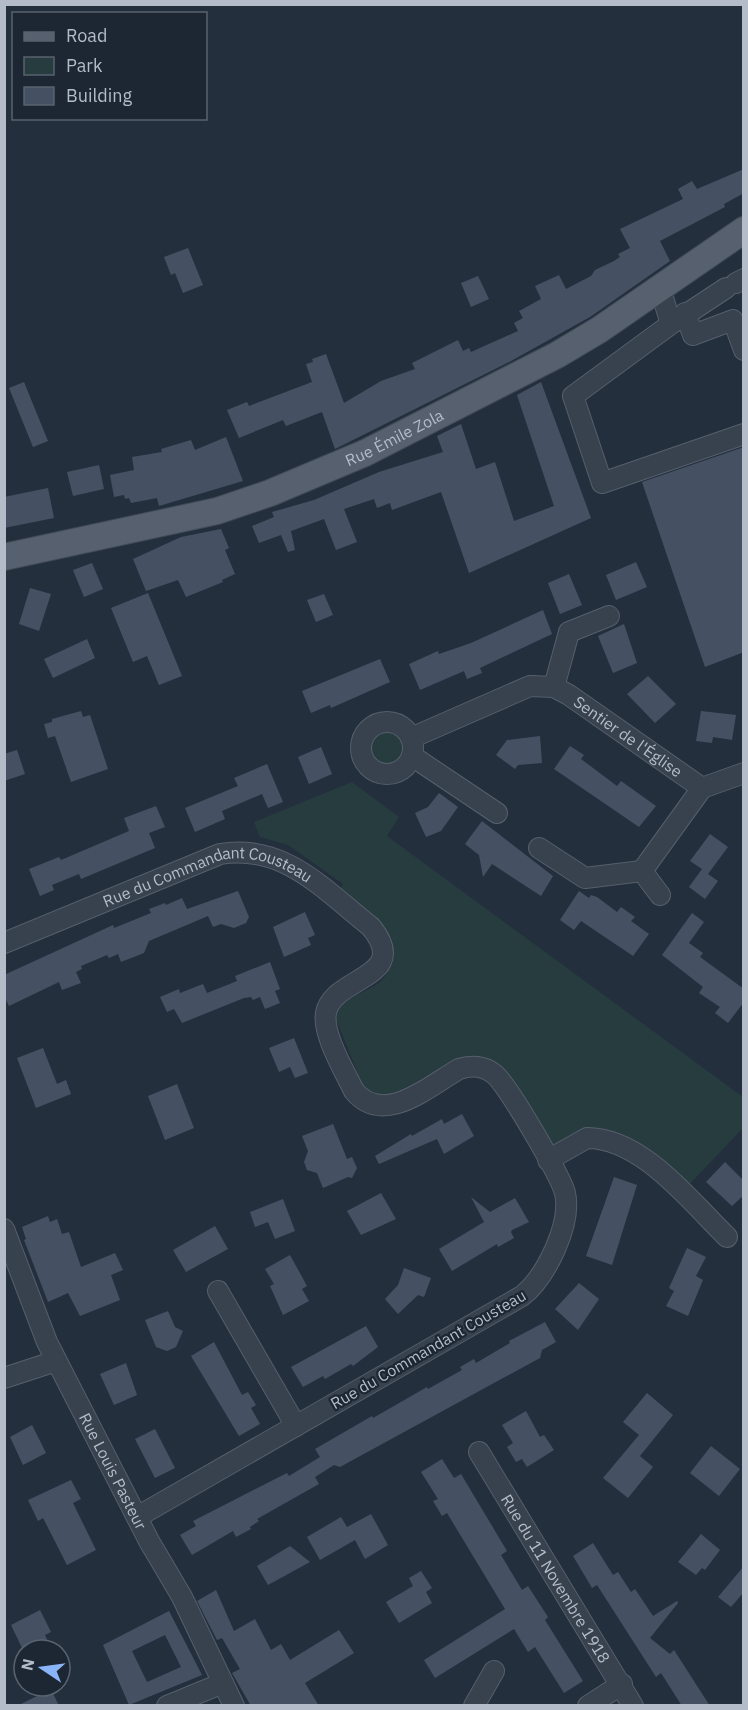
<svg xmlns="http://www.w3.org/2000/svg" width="748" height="1710" font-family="'IBM Plex Sans',sans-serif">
<rect width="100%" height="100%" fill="#242f3e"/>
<path fill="#263c3f" d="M365 747a21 21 0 1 1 42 0a21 21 0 1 1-42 0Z
M352,782L399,817L387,836L743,1097V1128L685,1189C667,1171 629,1129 602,1133C583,1136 568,1147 548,1144L488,1060C448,1052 419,1086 384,1099L364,1089L336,1019C341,992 367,996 383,979C395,965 392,940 383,926C374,913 351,901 339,892L343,884L288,845L260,837L254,822Z"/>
<path fill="#455162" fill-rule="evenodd" d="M744,169V193L724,204L725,207L660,241L670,261L590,317L511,361L335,449L322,412L286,426L283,420L239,438L227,410L247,402L249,406L312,382L306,364L313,362L312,359L326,354L344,403L381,381L415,369L412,363L458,340L463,351L469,348L471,352L518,331L514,323L523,318L519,311L541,299L535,286L559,275L566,289L591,276L595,270L614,261L620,257L618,254L630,248L620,229L683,199L678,189L692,181L697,189Z
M188,248L203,285L183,293L175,273L171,275L164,257Z
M478,276L489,299L471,307L461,283Z
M24,382L48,441L33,447L9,388Z
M541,382L591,518L469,573L441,492L392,510L390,503L377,508L374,499L344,509L357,542L336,550L324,519L291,531L295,550L288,552L281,535L259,543L252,526L274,517L272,512L314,500L379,472L443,452L437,436L461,424L476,469L495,462L514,521L554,506L517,395Z
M226,437L243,481L159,506L157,498L131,503L129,498L125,499L124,495L114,497L110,475L134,470L132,457L162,452L161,449L191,440L195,450Z
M744,447V652L705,667L642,482Z
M99,465L104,489L73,496L67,472Z
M48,488L54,518L4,528V497Z
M221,529L229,548L225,550L235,574L222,580L223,582L186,597L178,580L146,591L133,559L181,537Z
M636,562L647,587L616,600L606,575Z
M92,563L103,589L84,597L73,570Z
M569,574L582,605L560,614L548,583Z
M30,588L51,594L39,631L19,624Z
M148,593L182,676L159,685L147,656L133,662L111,608Z
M324,594L333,615L316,622L307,600Z
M543,610L552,634L480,668L482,673L467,679L464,671L420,690L409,664L438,651L439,654L471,643Z
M624,624L637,663L613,673L598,636Z
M87,639L95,658L53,678L44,659Z
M380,659L390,682L331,708L330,705L311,713L302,691Z
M648,676L676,704L655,723L627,694Z
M81,711L83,717L90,715L108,769L71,782L55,736L48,738L44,724L52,722V719Z
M701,711L736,715L732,740L713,737L712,743L696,741Z
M540,736L542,763L518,765L515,769L496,755L507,740Z
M570,746L584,755L581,759L617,786L621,781L656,806L639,827L554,769Z
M321,747L332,774L309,784L298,757Z
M17,750L25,774L4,781V754Z
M267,764L283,802L268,808L262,794L222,811L225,819L195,832L185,808L238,786L234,778Z
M439,793L458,807L441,831L426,837L415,813L428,807Z
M156,806L165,827L149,833L155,848L81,879L79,874L52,885L54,890L40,896L29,869L59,857L61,860L129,831L124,818Z
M482,821L553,876L541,896L492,864L483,877L479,855L465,844Z
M710,834L728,847L708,874L718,881L705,899L689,887L702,869L690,861Z
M238,891L249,917L246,923L234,928L221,924L213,927L208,916L149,941L144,953L121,962L118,954L109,958L107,955L81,966L82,969L76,972L81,983L62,990L59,982L9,1006L4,996V975L113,925L114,928L151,913L149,909L165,903L166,905L182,898L187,909Z
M579,891L589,898L591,895L597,897L617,912L621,907L635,917L631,921L649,934L633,956L581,921L574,930L560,920Z
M305,912L315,935L308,938L311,945L284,957L273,927Z
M692,913L704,922L689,943L703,953L700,957L744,989V1002L728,1023L715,1013L720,1007L699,993L703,987L662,955Z
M270,962L280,989L275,991L280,1003L265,1009L260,997L253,1000L251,997L244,998L182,1023L174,1009L167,1012L160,997L179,989L180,993L203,984L207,993L237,981L235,976Z
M294,1038L308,1073L295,1078L290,1067L279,1072L269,1048Z
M43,1048L57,1084L66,1080L71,1094L36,1108L17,1058Z
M177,1084L194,1128L165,1140L148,1096Z
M462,1114L474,1136L444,1154L437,1139L379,1164L375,1156L411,1134L412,1136L442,1119L444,1124Z
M333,1124L347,1159L352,1157L357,1168L352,1178L348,1177L323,1188L317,1173L307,1170L304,1162L308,1151L302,1136Z
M725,1162L744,1181V1195L732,1206L706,1182Z
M614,1177L637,1185L612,1265L586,1256Z
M381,1193L396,1219L361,1235L347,1211Z
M471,1197L490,1212L515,1198L529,1222L512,1230L511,1232L514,1238L498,1247L497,1244L452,1271L439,1249L484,1222Z
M283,1199L295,1231L275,1239L268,1222L255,1227L250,1212Z
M48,1216L50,1222L57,1219L62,1234L69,1232L81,1267L115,1253L123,1270L111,1275L120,1300L80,1316L68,1293L48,1302L24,1240L26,1239L22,1227Z
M215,1226L228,1249L186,1272L173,1250Z
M687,1248L706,1257L696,1276L703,1280L688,1316L666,1306L674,1291L669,1288Z
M290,1255L307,1286L302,1289L309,1301L283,1315L270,1286L274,1284L265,1269Z
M404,1268L431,1278L424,1297L418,1295L398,1314L385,1299L398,1285Z
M579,1283L599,1299L578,1330L555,1309Z
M168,1311L175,1327L183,1331L176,1347L167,1351L156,1347L145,1320Z
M545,1322L556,1342L542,1350L540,1358L340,1467L334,1465L315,1477L319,1484L257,1519L259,1521L250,1527L251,1529L236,1537L233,1531L192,1555L180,1535L196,1526L193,1521L287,1473L289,1476L320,1457L315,1449L372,1416L373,1418L427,1387L428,1389L462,1370L460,1367L474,1359L476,1363L510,1343L509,1341Z
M366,1326L378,1347L353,1366L351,1364L325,1379L323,1376L303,1387L291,1367Z
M214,1342L242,1395L248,1392L256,1405L251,1408L260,1424L239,1436L191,1356Z
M126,1363L137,1395L114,1405L100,1374Z
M647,1393L673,1415L640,1456L653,1467L628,1498L603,1478L639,1435L623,1422Z
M526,1411L540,1437L544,1435L554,1450L527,1467L522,1459L516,1462L507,1447L513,1443L502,1425Z
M32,1425L46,1453L23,1465L10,1437Z
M155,1429L175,1468L155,1478L135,1439Z
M711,1446L740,1469L719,1496L690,1473Z
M442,1459L454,1478L461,1474L507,1551L501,1555L522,1590L528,1586L548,1617L545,1620L583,1681L564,1693L535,1647L528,1652L514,1629L435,1678L424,1660L505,1609L447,1513L442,1516L433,1501L438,1499L421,1472Z
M71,1480L81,1499L73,1503L96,1550L67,1565L43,1518L38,1521L28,1500Z
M371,1514L388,1545L365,1559L355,1540L320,1560L307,1537L341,1517L347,1527Z
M701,1534L720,1550L705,1570L702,1568L696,1575L678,1562Z
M593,1543L613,1575L618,1572L631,1592L635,1589L653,1616L677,1601L678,1603L650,1638L670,1654L674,1650L710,1706H682L661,1673L656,1677L597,1585L592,1588L573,1556Z
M290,1546L310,1562L268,1585L257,1566Z
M744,1566V1592L731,1607L718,1597Z
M421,1571L432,1588L426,1592L432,1603L399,1623L386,1602L413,1586L409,1578Z
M216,1590L234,1631L255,1619L271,1650L281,1644L290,1660L339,1630L354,1653L305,1683L319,1706H251L232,1673L240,1669L222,1638L217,1640L197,1601Z
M40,1610L51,1632L45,1635L52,1650H23L11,1625Z
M169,1611L202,1675L129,1705L103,1645ZM165,1635L181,1667L147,1682L132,1651Z
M51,1689L59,1706H17Z"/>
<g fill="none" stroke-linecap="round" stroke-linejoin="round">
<defs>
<g id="minor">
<path d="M736,283L744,279"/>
<path d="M660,288L671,324L573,396L602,483L744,434"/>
<path d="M685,313L693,335L733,320L744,350"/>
<path d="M676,321L726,288"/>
<path d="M554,687L569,632L609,616"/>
<circle cx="387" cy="748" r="26"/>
<path id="s1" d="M411,738L530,686L554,687L569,695L702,788L744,773"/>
<path d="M412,756L497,813"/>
<path d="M539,848L585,878L642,871"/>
<path d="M660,895L642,871L702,788"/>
<path id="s2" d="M4,943L220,854C284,843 324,890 371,927C413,979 332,976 326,1013C322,1034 345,1072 354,1091C384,1127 429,1086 459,1069C471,1065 484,1066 494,1074C507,1083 561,1177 565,1193C572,1224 546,1277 522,1296L137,1517"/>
<path d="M548,1160L587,1138C642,1138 690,1201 727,1237"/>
<path id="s3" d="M4,1229L47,1342L149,1541L182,1597L234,1706"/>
<path d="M218,1291L296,1426"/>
<path d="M4,1378L56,1361"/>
<path id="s4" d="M479,1452L633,1706"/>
<path d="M167,1706L223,1683"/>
<path d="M474,1706L494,1671"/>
<path d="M588,1706L622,1684"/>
</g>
<g id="major">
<path id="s5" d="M4,557L217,511L270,493L365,453L557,355L599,330L744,230"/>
</g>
</defs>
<use href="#minor" stroke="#565f6c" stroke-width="22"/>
<use href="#major" stroke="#414a57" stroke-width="28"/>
<use href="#minor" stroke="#38414e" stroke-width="20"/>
<use href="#major" stroke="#56606e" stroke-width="26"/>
</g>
<g text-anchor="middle" stroke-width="4.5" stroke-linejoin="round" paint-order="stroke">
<g font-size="16" fill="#b4bcc9" stroke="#1d2633">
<text dy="6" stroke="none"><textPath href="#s5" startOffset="410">Rue Émile Zola</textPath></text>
<text dy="6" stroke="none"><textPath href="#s1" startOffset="243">Sentier de l'Église</textPath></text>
<text dy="6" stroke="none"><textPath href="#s2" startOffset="219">Rue du Commandant Cousteau</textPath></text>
<text transform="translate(428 1349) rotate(-30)" y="6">Rue du Commandant Cousteau</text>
<text dy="6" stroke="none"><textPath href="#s3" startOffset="266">Rue Louis Pasteur</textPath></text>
<text dy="6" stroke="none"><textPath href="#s4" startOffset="148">Rue du 11 Novembre 1918</textPath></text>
</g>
</g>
<rect width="748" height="1710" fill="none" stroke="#b4bcc9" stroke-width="12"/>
<rect x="12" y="12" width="195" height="108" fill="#1d2633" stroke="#59626f" stroke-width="1.5"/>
<rect x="24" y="32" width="30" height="9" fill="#56606e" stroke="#59626f" stroke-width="1.5"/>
<text x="66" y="42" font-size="18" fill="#b4bcc9">Road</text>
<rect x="24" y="57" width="30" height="18" fill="#263c3f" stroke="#59626f" stroke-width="1.5"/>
<text x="66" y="72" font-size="18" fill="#b4bcc9">Park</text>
<rect x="24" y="87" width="30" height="18" fill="#455162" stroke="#59626f" stroke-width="1.5"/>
<text x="66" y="102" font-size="18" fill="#b4bcc9">Building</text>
<g transform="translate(42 1668) rotate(283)"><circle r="28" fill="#1d2633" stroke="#59626f" stroke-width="1.5"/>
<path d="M0-4.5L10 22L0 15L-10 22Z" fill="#8ab4f8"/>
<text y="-9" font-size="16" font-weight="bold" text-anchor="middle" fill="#b4bcc9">N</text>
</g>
</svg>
